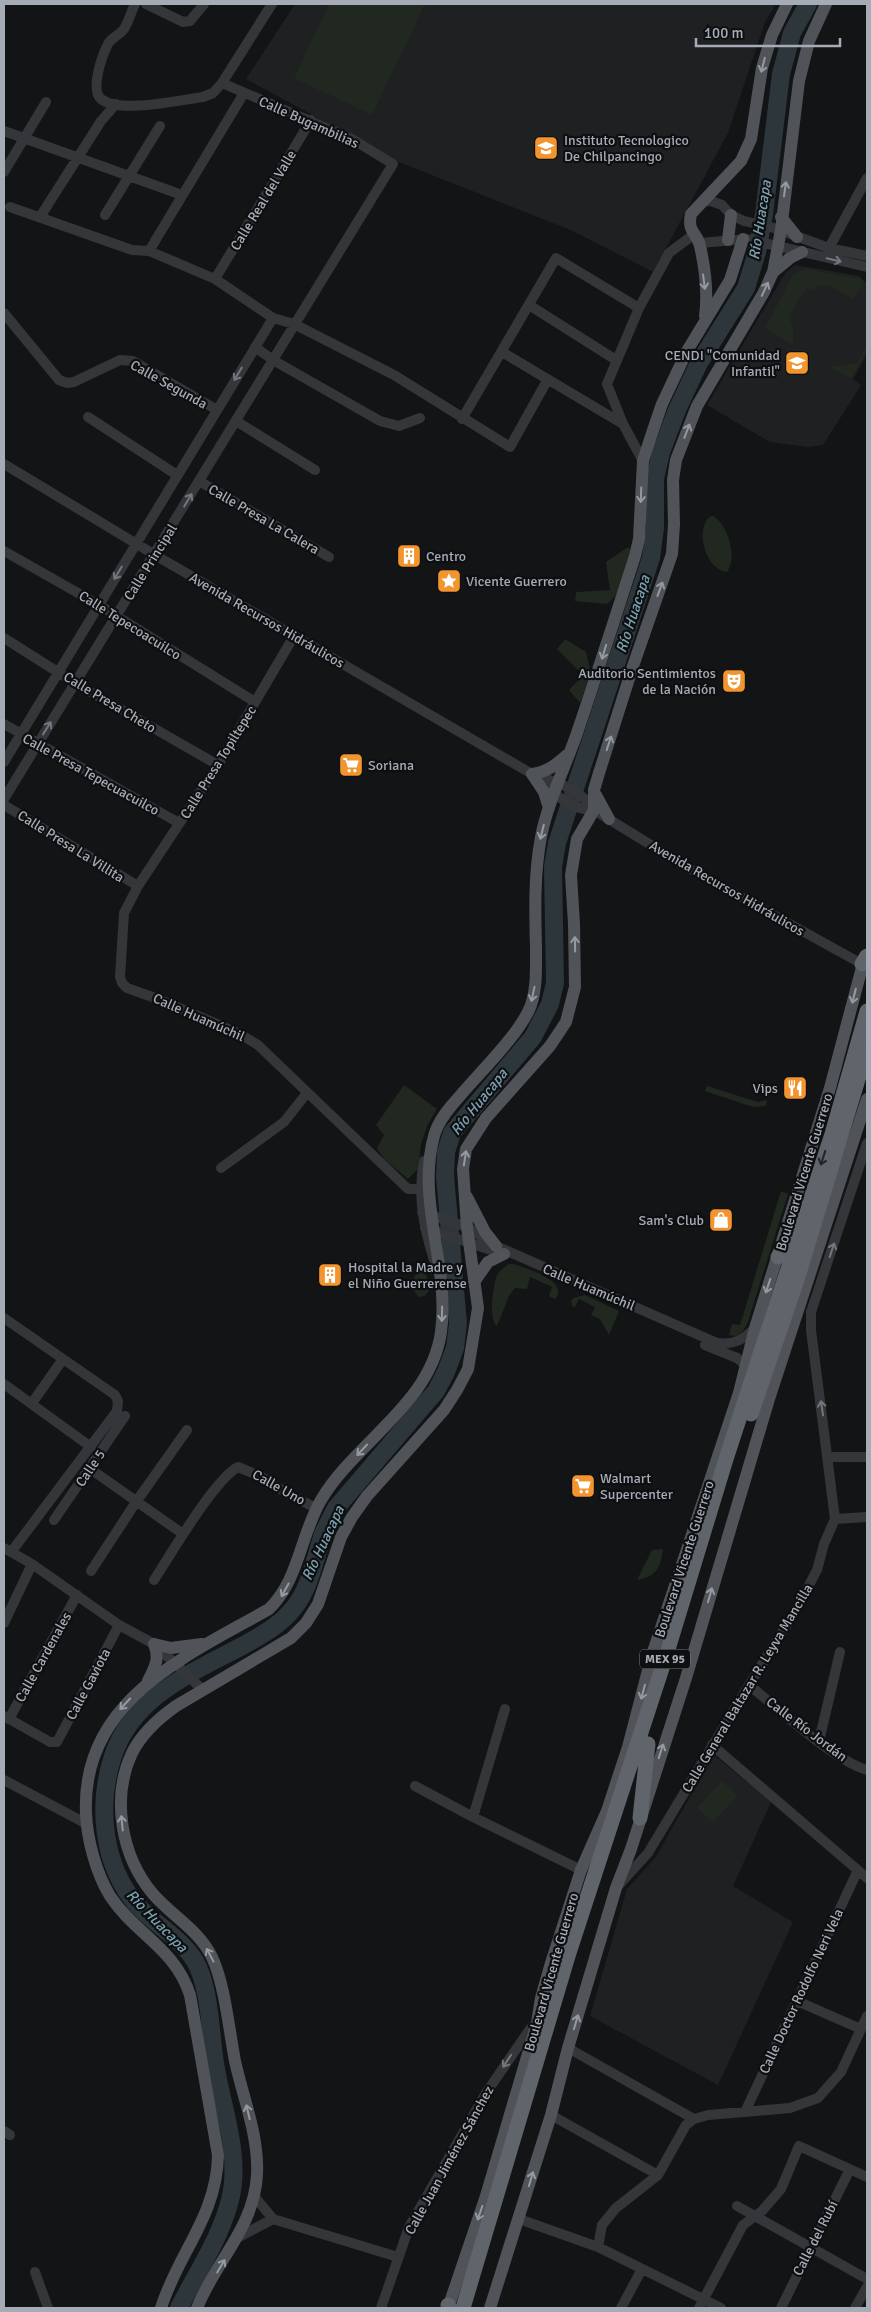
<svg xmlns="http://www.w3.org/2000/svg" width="871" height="2312" font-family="Signika,sans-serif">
<rect width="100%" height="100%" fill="#131415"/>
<path fill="#1f2022" d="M295,4H776L765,22L728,133L653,272L573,231L399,162L246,79Z
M795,265L859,276L867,284V354L853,379L861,385L823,445L808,447L770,442L707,405L786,272Z
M714,1755L771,1802L733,1886L793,1922L718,2085L590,2016L627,1889L655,1858Z"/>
<path fill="#202820" d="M329,4H425L372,115L294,78Z
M805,269L861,279L863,285L852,299C838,291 826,279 811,290L806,288L789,316L793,330V345L765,328L793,275Z
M867,346V350L851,378L829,367L857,363Z
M709,517L713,516C728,525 738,557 727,572C706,570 695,532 709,517Z
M628,547L631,550C626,569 624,592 607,604L575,601L576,592L610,590L606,562Z
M565,639L586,652L591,673L580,703L569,690L583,675L557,649Z
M404,1085L437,1109L428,1124L421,1144L418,1169L408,1179L385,1160L377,1148L384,1135L376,1125Z
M707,1086L758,1102L767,1100L766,1106L753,1107L705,1091Z
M781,1191L788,1194L748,1322L743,1331L736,1336L729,1335L732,1324L740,1325Z
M422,1260L430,1289L425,1296L419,1297C405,1283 418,1276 422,1260Z
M509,1264H514C527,1269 570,1281 555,1299L549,1296L552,1287L530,1277L527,1289L515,1288L509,1296L497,1326C488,1319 493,1286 497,1275C499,1271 505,1267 509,1264Z
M585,1295L619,1311L609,1335L600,1319L591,1315L595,1307L579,1299L575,1307L572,1306L571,1301L573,1298Z
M663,1549C661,1566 657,1577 637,1580L652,1550Z
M722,1781L738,1795L713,1822L697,1808Z"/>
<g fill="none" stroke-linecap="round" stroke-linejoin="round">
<path stroke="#2c363b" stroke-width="18" d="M179,2308C197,2272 222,2236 231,2196C240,2155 223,2109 216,2069C210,2037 211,1989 195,1961C181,1938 155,1925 137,1905C102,1865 97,1804 113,1756C133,1696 192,1673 244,1645C262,1635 280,1625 293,1609C310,1589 315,1558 323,1534C327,1525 332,1516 336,1508L436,1391L446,1372L455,1348L458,1323L445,1176L446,1152L452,1133L533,1037L550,1004L555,983L553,867L557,843L651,558L655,528V479L661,452L677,410L699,363L746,288L757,252L764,214L781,74L792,33L808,4"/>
<path stroke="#34363a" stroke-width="10" d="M135,4C131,12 129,21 124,29C120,35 112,37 108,44C102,56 90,89 101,99C120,114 179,100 203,97L213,93L222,83L272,4
M146,4L183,22L190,21L204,4
M4,131L182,195
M4,172L46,102
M703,201H711L722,205L731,215L744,221L774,228L829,248L867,256
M10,207L132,250L149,251L215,279L273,318L294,324L394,375L510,447L548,379
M105,215L160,126
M40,217L101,121L116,104
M700,243L747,239L867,267
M829,248L867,178
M149,251L244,93
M215,279L311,120
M529,305L616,360
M4,313L59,380L67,383L74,382L120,360L133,361L217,410
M255,347L273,360L380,421L399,426L420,418
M502,352L623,424
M88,417L177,475
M462,419L556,258L639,308
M236,421L315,470
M643,461L623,424L607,384L639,308L669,253L693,235
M4,464L155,555L532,774C555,782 580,788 594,810L685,866L862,964
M199,481L329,557
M4,551L99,605L255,702
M294,636L218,765L138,886L124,913L120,977L122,983L127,988L161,1000L240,1034L258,1045L408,1189H421
M4,638L75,683L218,765
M4,724L179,823
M4,762L273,318
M549,789C563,801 575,810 594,810
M4,799L393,164L352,139L222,83
M4,805L138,886
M424,1161C417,1195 424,1228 434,1260
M221,1168L284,1122L307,1093
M422,1212L467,1227L496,1246L717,1343C734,1345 743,1340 755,1328
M425,1228L500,1253
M4,1318L115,1395L118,1401L117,1411L12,1551
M705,1345L737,1358L744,1364
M4,1384L91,1447
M32,1403L63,1359
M829,1457H867
M89,1468L183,1534
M835,1519L867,1517
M54,1520L125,1416
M4,1548L32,1564L119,1625L154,1644L203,1690
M91,1571L136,1502L187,1430
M154,1580C171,1554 214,1480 238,1467L260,1476L290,1495L316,1508
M4,1623L32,1564
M749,1685C779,1709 833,1760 867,1770
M4,1716L50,1742H57L119,1625
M9,1719L77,1595
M819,1741L840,1652
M712,1745L867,1878
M4,1780L87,1824
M415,1786L473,1817L581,1870
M473,1817L505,1709
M619,1885L648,1853L749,1685L796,1610L817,1570L824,1544L835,1519L811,1330V1312L867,1143
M797,2001L861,2029
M568,2048L694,2119
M745,2112L858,1870
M551,2115L658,2175
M4,2131L10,2135
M254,2196L273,2219L398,2257
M737,2206L867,2279
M519,2219L598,2247L721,2308
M237,2238L273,2219
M598,2247L602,2225L616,2208L658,2175L686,2125L694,2119L708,2115L790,2108L818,2098L841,2072L867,2016
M35,2272L48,2308
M381,2308L409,2227L486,2093L530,2029L537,2023
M621,2308L642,2269
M699,2308L743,2225L762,2211L781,2189L799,2146L867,2177
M781,2308L850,2169
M855,2308L867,2287"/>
<path stroke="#505459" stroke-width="12" d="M781,217L797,237
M728,240L731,215
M773,272L790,258L802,252
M705,316C708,294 705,268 700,246C697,232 687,233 691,214L741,161L751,139L762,68L772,35L787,4
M596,795L609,819
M549,808L544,792L532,774C547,772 556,765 567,755
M467,1197L485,1232L496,1246
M474,1282L488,1262L504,1254
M154,1644L171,1648L202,1644
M148,1681C155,1667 160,1659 154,1644
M161,2308C178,2253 217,2216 218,2155L190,1995C175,1948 135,1934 110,1896C96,1873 87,1839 86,1813C81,1700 187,1656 269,1609C299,1580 300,1536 321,1500C355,1442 431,1404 441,1332C450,1266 416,1201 434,1136C438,1121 449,1108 459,1097C479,1073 521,1033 531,1005C537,987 536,967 536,948C535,911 534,874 541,837C548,801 565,768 577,733C597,674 616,615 635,556L639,539L643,461L651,436L662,404L687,351L730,280L743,239
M197,2308C215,2262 254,2228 257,2175C259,2136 243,2098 235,2061C229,2030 225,1985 212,1957C199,1930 172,1916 153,1894C121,1856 111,1798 132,1753C142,1733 159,1718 176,1706L291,1638L306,1623L318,1604L341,1537L352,1517L367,1496L444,1410L457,1390L468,1369L478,1308L467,1227L463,1169L466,1149L486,1118L550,1046L566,1022L575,987L574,924L571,875L577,839L594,810V790L599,773L633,666L672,554L674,524L673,480L676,460L697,406L764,292L773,272L781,230L799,81L809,41L826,4
M448,2308L486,2196L537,2023L541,1998L551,1963L581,1870L607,1811L628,1747L652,1655L739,1393L755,1328L830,1088L865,956
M490,2308L551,2115L568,2048L616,1888L631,1849L686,1678L769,1399L867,1099"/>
<path stroke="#60656b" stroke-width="15" d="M862,964L867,956
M778,1257L795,1233
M751,1414L797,1280L867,1050
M640,1818L648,1744
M448,2305L449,2308
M463,2308L568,1956L666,1656L726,1459L832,1134L867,1011"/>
</g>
<defs><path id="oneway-shaft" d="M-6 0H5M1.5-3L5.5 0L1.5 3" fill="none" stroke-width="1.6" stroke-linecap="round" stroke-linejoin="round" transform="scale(1.25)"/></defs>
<g stroke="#949aa3">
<use href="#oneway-shaft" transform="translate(763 65) rotate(104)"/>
<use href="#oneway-shaft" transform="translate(785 189) rotate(-82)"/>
<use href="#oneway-shaft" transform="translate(704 282) rotate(83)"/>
<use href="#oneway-shaft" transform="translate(765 289) rotate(-65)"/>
<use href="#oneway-shaft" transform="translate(687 431) rotate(-69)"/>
<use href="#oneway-shaft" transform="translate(641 495) rotate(92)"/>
<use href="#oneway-shaft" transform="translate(660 589) rotate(-70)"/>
<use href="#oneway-shaft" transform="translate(604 652) rotate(107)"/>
<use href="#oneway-shaft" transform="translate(609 743) rotate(-72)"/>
<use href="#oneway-shaft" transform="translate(542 832) rotate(104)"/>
<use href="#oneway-shaft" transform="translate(575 944) rotate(-91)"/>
<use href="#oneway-shaft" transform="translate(533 994) rotate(102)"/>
<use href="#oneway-shaft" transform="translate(854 996) rotate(104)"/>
<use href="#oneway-shaft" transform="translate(465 1158) rotate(-81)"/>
<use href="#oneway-shaft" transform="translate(768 1286) rotate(108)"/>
<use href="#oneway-shaft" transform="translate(442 1314) rotate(91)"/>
<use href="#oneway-shaft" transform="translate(362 1450) rotate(133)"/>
<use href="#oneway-shaft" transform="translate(285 1590) rotate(119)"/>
<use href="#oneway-shaft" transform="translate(710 1595) rotate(-74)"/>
<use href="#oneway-shaft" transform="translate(643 1692) rotate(105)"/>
<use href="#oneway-shaft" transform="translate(125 1704) rotate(133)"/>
<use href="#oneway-shaft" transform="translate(661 1751) rotate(-72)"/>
<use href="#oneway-shaft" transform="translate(122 1823) rotate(-96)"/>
<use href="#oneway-shaft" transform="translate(210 1955) rotate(-118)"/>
<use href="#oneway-shaft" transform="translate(576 2022) rotate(-73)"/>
<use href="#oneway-shaft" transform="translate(248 2112) rotate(-103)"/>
<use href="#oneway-shaft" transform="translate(531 2179) rotate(-73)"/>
<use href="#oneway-shaft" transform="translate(480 2213) rotate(109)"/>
<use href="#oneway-shaft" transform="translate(221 2266) rotate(-59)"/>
</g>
<g stroke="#72777e">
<use href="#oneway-shaft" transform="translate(834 260) rotate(13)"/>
<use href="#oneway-shaft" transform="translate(238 374) rotate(121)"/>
<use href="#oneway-shaft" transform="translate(188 500) rotate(-59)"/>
<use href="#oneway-shaft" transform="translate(118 573) rotate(121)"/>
<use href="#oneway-shaft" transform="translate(47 728) rotate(-58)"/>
<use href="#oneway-shaft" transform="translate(832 1250) rotate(-72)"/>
<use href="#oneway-shaft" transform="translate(822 1408) rotate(-98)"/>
<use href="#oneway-shaft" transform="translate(507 2061) rotate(124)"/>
</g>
<use stroke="#222427" href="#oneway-shaft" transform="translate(823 1158) rotate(108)"/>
<defs>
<symbol id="university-square" viewBox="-11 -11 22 22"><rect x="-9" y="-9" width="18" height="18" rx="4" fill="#f2952f" stroke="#0e0f10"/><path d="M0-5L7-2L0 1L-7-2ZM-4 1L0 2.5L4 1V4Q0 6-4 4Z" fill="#fff"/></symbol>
<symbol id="school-square" viewBox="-11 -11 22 22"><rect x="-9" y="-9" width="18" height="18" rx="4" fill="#f2952f" stroke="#0e0f10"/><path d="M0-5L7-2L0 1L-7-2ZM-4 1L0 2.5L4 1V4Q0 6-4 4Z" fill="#fff"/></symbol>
<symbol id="building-square" viewBox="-11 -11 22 22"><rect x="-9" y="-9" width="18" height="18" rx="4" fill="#f2952f" stroke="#0e0f10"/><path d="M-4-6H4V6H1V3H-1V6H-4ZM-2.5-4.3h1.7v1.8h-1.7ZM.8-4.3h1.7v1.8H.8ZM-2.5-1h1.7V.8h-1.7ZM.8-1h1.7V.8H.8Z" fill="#fff"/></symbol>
<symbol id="sight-square" viewBox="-11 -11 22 22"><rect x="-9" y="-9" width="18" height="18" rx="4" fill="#f2952f" stroke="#0e0f10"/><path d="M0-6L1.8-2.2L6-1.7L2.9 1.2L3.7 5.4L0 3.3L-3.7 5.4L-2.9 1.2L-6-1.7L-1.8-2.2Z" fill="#fff"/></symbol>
<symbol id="theatre-square" viewBox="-11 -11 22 22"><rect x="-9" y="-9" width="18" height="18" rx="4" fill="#f2952f" stroke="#0e0f10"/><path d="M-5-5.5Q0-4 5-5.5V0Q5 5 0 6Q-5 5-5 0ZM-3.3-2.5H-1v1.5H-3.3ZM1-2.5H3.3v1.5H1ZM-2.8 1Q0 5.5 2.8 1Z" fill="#fff"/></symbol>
<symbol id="supermarket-square" viewBox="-11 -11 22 22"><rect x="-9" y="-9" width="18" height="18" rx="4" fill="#f2952f" stroke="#0e0f10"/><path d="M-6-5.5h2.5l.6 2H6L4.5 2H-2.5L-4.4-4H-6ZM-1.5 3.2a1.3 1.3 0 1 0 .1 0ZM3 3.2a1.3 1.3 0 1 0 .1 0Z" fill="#fff"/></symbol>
<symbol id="restaurant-square" viewBox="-11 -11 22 22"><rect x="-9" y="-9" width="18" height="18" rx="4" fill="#f2952f" stroke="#0e0f10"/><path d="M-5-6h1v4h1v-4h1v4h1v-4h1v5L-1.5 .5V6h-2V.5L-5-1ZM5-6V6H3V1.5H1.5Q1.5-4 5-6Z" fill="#fff"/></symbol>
<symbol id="shop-square" viewBox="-11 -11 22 22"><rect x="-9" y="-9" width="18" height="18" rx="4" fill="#f2952f" stroke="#0e0f10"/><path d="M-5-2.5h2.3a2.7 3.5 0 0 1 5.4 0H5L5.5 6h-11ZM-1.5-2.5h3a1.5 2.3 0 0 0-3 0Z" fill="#fff"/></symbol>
</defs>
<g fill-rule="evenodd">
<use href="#university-square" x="532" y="134" width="28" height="28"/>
<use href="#school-square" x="783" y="349" width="28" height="28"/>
<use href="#building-square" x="395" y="542" width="28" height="28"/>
<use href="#sight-square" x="435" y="567" width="28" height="28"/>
<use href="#theatre-square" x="720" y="667" width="28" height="28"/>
<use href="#supermarket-square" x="337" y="751" width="28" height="28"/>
<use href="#restaurant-square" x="781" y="1074" width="28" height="28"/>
<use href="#shop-square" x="707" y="1206" width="28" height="28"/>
<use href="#building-square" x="316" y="1261" width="28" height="28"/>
<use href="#supermarket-square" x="569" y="1472" width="28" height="28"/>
</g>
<g text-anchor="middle" stroke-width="4.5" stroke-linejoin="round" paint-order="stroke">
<rect fill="#0e0f10" stroke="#787d84" stroke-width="1" x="640" y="1649.5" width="50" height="19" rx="4"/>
<g font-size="12" font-weight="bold" fill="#a5acb6">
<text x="665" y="1663">MEX 95</text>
</g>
<g font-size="14" fill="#a5acb6" stroke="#0e0f10">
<text transform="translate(309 122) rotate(24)" y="5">Calle Bugambilias</text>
<text transform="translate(263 200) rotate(-59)" y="5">Calle Real del Valle</text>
<text transform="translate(169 384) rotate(29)" y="5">Calle Segunda</text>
<text transform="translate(264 519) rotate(30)" y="5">Calle Presa La Calera</text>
<text transform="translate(150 562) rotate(-58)" y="5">Calle Principal</text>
<text transform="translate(267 620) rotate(30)" y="5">Avenida Recursos Hidráulicos</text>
<text transform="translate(130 625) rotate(32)" y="5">Calle Tepecoacuilco</text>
<text transform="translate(110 702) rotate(31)" y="5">Calle Presa Cheto</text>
<text transform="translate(218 762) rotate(-58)" y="5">Calle Presa Topiltepec</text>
<text transform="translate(91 774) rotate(29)" y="5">Calle Presa Tepecuacuilco</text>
<text transform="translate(71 846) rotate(32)" y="5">Calle Presa La Villita</text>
<text transform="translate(727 888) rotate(30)" y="5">Avenida Recursos Hidráulicos</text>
<text transform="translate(199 1017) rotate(24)" y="5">Calle Huamúchil</text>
<text transform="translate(804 1172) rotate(-73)" y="5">Boulevard Vicente Guerrero</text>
<text transform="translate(589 1287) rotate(23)" y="5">Calle Huamúchil</text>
<text transform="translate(90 1468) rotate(-56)" y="5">Calle 5</text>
<text transform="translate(279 1487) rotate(29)" y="5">Calle Uno</text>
<text transform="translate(684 1559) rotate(-72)" y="5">Boulevard Vicente Guerrero</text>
<text transform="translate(43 1657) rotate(-61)" y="5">Calle Cardenales</text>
<text transform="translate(88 1684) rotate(-62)" y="5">Calle Gaviota</text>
<text transform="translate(747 1688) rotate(-59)" y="5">Calle General Baltazar R. Leyva Mancilla</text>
<text transform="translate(807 1729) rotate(37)" y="5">Calle Río Jordán</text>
<text transform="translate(551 1972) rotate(-74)" y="5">Boulevard Vicente Guerrero</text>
<text transform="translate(801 1991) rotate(-65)" y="5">Calle Doctor Rodolfo Neri Vela</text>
<text transform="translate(449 2160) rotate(-61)" y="5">Calle Juan Jiménez Sánchez</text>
<text transform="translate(815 2238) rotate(-63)" y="5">Calle del Rubí</text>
</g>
<g font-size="14" fill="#a5acb6" stroke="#0e0f10" text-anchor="start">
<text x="564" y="145">Instituto Tecnologico<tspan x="564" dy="16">De Chilpancingo</tspan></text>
<text x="780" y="360" text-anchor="end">CENDI "Comunidad<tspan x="780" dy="16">Infantil"</tspan></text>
<text x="426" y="561">Centro</text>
<text x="466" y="586">Vicente Guerrero</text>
<text x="716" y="678" text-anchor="end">Auditorio Sentimientos<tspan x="716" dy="16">de la Nación</tspan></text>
<text x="368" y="770">Soriana</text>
<text x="778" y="1093" text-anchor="end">Vips</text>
<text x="704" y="1225" text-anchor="end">Sam's Club</text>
<text x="348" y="1272">Hospital la Madre y<tspan x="348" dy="16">el Niño Guerrerense</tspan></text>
<text x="600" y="1483">Walmart<tspan x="600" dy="16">Supercenter</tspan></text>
</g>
<g font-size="15" font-style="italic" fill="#7ca0b1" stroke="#0e0f10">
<text transform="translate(760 220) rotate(-81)" y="5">Río Huacapa</text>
<text transform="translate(633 614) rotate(-72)" y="5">Río Huacapa</text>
<text transform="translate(479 1102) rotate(-51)" y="5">Río Huacapa</text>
<text transform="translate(323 1543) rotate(-65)" y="5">Río Huacapa</text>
<text transform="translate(157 1921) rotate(46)" y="5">Río Huacapa</text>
</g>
</g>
<rect width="871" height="2312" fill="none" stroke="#a5acb6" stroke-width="10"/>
<path d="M696 38v8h144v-8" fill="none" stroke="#a5acb6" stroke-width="2.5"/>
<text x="704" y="38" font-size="15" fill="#a5acb6" stroke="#0e0f10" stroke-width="4" paint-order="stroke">100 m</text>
</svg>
